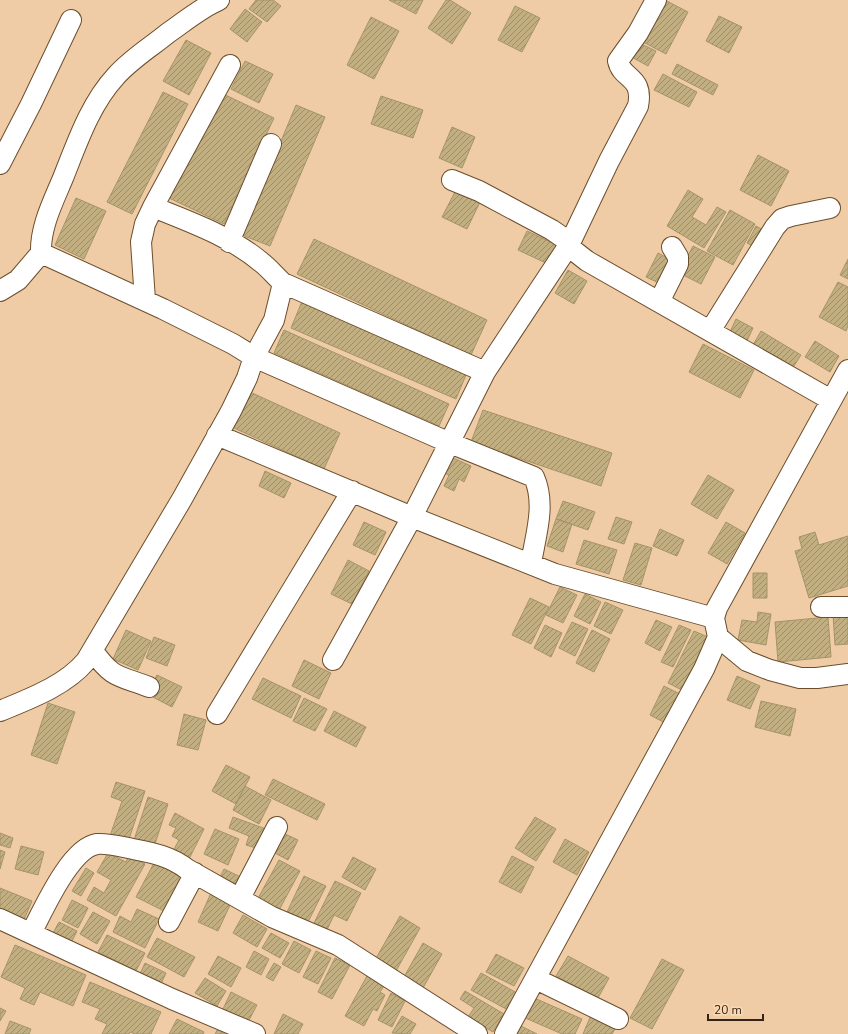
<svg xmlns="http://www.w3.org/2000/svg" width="848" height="1034" font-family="'Nunito Sans',sans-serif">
<defs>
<pattern id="building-hatch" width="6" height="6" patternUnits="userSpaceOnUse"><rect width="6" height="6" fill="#c1af82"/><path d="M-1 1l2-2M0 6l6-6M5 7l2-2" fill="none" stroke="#9d8e69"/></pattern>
</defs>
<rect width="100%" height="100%" fill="#efcca6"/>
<path fill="url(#building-hatch)" stroke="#a69468" d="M256,0H273L281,6L267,22L249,9Z
M389,0H423L416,14Z
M446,0H450L471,13L452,44L428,28Z
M665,0L688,12L666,54L643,42Z
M515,6L540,18L522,52L498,40Z
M245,9L262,22L247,42L230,29Z
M719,16L742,27L729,53L706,41Z
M371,17L399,31L374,79L347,65Z
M186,40L211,53L189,95L163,81Z
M635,41L656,51L648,66L628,55Z
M245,61L273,74L259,103L231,89Z
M677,64L718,85L713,95L672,74Z
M663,74L697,92L689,107L654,90Z
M163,92L188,104L132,214L107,202Z
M219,92L274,118L224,224L169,198Z
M381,96L423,110L413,138L371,124Z
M296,105L325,117L270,246L242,235Z
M452,127L475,137L462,168L439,158Z
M758,155L789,171L771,206L740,190Z
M457,188L481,200L467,229L442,217Z
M688,190L703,199L692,217L706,225L717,207L726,212L704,248L667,226Z
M76,198L106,211L84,259L55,245Z
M730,210L755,224L733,265L707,251Z
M756,226L767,232L758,249L747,243Z
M527,231L557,245L548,264L518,250Z
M314,239L487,320L471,355L297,274Z
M693,246L715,257L701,284L679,273Z
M658,253L673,261L661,284L646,277Z
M848,259V279L840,275Z
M568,270L587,281L574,304L555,293Z
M838,282L848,287V326L846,331L819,317Z
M303,299L468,370L456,399L291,328Z
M736,319L753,328L746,343L729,334Z
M284,330L449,404L439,426L274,353Z
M761,331L801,355L792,369L753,345Z
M815,341L839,356L830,372L805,357Z
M703,344L754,370L740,398L689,372Z
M250,392L340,433L324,469L234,428Z
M483,410L612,453L601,486L471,442Z
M451,457L471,466L464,482L459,479L454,491L444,486L449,475L444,473Z
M265,471L291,483L284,498L259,486Z
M708,475L734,490L717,519L691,504Z
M563,501L595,512L588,530L556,519Z
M616,517L632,522L624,544L608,539Z
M556,519L572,524L563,552L547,546Z
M364,522L386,532L375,555L353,545Z
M726,522L745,533L727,564L708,553Z
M660,529L684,540L677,556L653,546Z
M815,532L819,545L848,536V586L809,598L795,551L802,549L799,537Z
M584,540L617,550L609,574L576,564Z
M635,543L652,548L641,585L623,580Z
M348,560L369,571L352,604L331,594Z
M753,573H767V598H753Z
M560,587L577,595L563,623L546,615Z
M585,594L601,602L590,624L574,616Z
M530,598L549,607L531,644L512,635Z
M605,602L623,610L611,634L594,626Z
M758,612L771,614L766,645L738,640L742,620L757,622Z
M848,614V644L835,645L833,615Z
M828,617L831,657L778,662L775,622Z
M656,620L672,627L660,651L645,643Z
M572,622L588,629L575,656L559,648Z
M545,625L562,633L551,657L534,648Z
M679,625L691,630L673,667L661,662Z
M126,630L151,641L138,670L113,659Z
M592,630L610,639L594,672L576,663Z
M694,631L710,638L684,691L668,683Z
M154,637L175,645L167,666L146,658Z
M304,660L331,673L319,699L292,686Z
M157,675L182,687L172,707L147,694Z
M737,676L760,686L750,709L727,700Z
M263,678L301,696L291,718L252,699Z
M664,686L682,695L667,724L650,715Z
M304,698L327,709L315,731L293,721Z
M761,701L796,709L790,736L755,727Z
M48,703L75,712L57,764L31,755Z
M334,711L366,727L356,747L324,731Z
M184,714L206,720L198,750L177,745Z
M226,765L250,777L236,804L212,791Z
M273,779L325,804L317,820L265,795Z
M116,782L145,791L128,842L110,836L122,801L111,797Z
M245,786L271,800L259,824L233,810Z
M148,797L168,804L154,847L134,840Z
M175,813L204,829L188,861L172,853L179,840L172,836L176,828L169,825Z
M233,817L266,829L259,849L246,845L249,836L229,828Z
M535,817L556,829L536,861L515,848Z
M215,829L239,839L228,865L204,854Z
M0,833L13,838L10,848L0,845Z
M283,833L298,840L288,860L273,852Z
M565,839L589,852L577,875L553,862Z
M21,846L44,852L38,875L15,869Z
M0,850L5,852L0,869Z
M108,853L126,862L129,855L145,864L116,916L87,900L94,887L104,893L111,880L97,872Z
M512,856L534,867L521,893L499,882Z
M353,857L376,869L365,890L342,877Z
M279,860L300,871L278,912L257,900Z
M155,861L183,875L164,911L136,897Z
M86,868L94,873L81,896L72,891Z
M224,869L243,878L237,890L218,881Z
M304,876L326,886L308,922L287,912Z
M335,881L361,893L347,921L334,915L325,934L312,927Z
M0,888L32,901L23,922L0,912Z
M211,893L231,903L218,931L198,922Z
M72,900L88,908L78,928L62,920Z
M137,909L159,919L145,948L113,932L120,916L131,922Z
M93,912L110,921L97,944L80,934Z
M243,915L267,929L257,947L233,933Z
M400,916L420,928L396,971L375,960Z
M59,922L77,931L71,943L53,933Z
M271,933L289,943L280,958L262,948Z
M107,935L145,953L136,971L98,952Z
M157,938L195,957L184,977L147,957Z
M294,941L311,950L299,973L282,964Z
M423,943L442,954L423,988L404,977Z
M15,945L86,975L73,1006L40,992L34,1005L20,999L25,988L1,977Z
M254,951L269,959L261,975L246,967Z
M316,951L331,958L318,984L303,977Z
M496,954L524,968L514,986L486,972Z
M218,956L241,968L231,987L208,974Z
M568,956L609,978L598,998L556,976Z
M335,958L350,965L332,999L318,992Z
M662,959L684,970L652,1029L630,1018Z
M145,963L166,973L160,986L139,976Z
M274,963L281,967L273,981L266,977Z
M481,973L517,993L508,1010L471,990Z
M367,976L384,986L380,992L385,995L377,1011L373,1009L364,1026L345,1016Z
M205,978L226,991L217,1006L195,993Z
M90,982L161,1012L151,1034H135L130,1032L129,1034H102L107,1024L95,1019L100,1009L82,1002Z
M465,991L504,1014L493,1032L468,1017L474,1008L460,999Z
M231,992L257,1005L247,1024L222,1011Z
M391,993L405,1001L392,1027L378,1020Z
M532,997L582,1019L575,1034H562L523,1017Z
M0,1008L6,1011L0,1021Z
M283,1014L303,1024L298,1034H274Z
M591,1015L616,1027L612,1034H583Z
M402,1016L416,1024L410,1034L392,1033Z
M177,1019L204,1032L203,1034H169Z
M10,1021L31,1029L29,1034H5Z
M220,1025L236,1034H215Z
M519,1025L537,1034H514Z"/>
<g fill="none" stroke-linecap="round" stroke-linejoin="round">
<defs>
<path id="street" d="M0,164L31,104L71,20
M452,180L479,191L552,230L565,239L573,250L587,261L831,400
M153,207L230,65
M229,242L271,144
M41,253C40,227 53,202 63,178C77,143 90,104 116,76C131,59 151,47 168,33C184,22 202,7 219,0
M283,283L485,372
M0,291L18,280L41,253L163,309L233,344L254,357L247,378L231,411L182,499L86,661C65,686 29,699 0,711
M145,300L141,242L145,224L153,207C190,222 230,236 261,262C269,268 275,276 283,283L274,320L254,357L450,443L534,477C546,504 536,534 531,563
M659,302L678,264V257L672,247
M710,331L775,227L782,219L791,216L830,208
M217,435L412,517L555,574L714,618
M821,607H848
M718,637L747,661L770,670L800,678H817L848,674
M93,651C113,679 118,675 149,687
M333,660L412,517L485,372L569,245L609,161L638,106C644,76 622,80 618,61L638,33L656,0
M217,714L352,491
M240,898L277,827
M0,919L172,999L255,1034
M169,922L195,873
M31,933C43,911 70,848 97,844C108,843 122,847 133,849C153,853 170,856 187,869L272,917L338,945L477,1034
M536,979L618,1019
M505,1034L704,669L718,637L714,618L717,608L848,370"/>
</defs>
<use href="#street" stroke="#6c4e2c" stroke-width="22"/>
<use href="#street" stroke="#fff" stroke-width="20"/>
</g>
<path d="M708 1014v6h55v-6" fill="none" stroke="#322416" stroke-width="2"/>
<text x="714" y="1014" font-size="12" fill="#322416" stroke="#fcd9b3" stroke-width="3" paint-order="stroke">20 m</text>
</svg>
